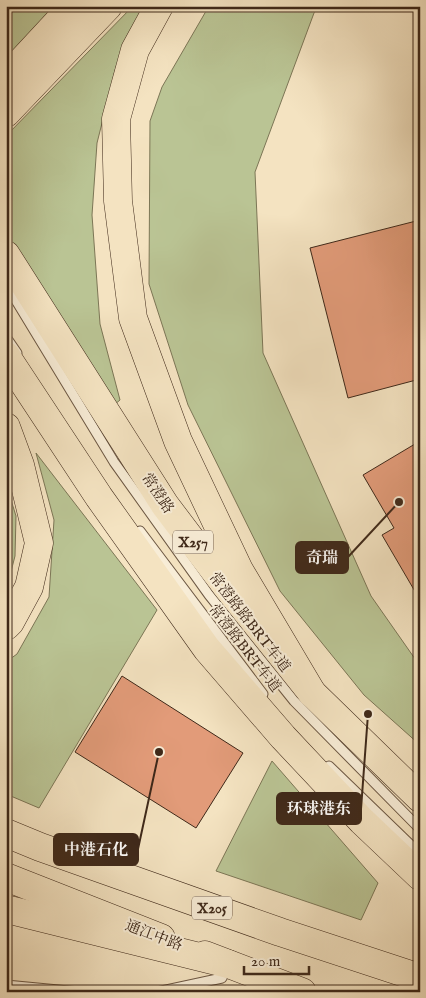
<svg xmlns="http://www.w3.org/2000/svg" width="426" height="998" font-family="'IM FELL English','Noto Serif SC',serif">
<rect width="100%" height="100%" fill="#f4e3c1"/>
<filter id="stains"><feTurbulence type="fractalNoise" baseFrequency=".004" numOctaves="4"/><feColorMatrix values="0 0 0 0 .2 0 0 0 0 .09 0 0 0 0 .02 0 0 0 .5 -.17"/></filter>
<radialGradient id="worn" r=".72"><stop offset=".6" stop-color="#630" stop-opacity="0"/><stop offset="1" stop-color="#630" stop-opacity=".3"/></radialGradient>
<path fill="#bac494" stroke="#7c7656" d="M6,6H55L6,58Z
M133,6H149L116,67L97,143L92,215L100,324L120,400L114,405L91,376L6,235V136Z
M209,6H319L314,13L255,172L263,353L371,596L420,666V745L364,695L280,591L188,405L149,284L150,121L162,87Z
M36,453L157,610L39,808L6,794V662L17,654L49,597L54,520Z
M6,484L16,516L15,556L6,591Z
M272,761L378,883L361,920L216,871Z"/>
<path fill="#e29b79" stroke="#3e2819" d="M420,220V379L348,398L310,248Z
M420,441V600L382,535L394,528L363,475Z
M122,676L243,753L196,828L75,752Z"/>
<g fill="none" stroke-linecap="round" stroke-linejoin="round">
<defs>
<path id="service" d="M6,284L114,462L209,595L294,701L420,829
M6,337L17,353
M140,531L263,694
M329,766L420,854
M6,985L79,992
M157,992L222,978L227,966"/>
<path id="primary" d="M6,255L165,505L227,587L312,693L420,798
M6,356L99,497L207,649L283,737L362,821L420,876
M6,833L40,847L280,932L420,978
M6,877L161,938
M205,955L302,992"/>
<path id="motorway" d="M159,6L135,50L116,119L118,201L133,318L178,441L239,570L312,693
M6,78L73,6
M6,113L108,6
M6,427L20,465L39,543L29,587L10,622L6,626
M6,909L228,964"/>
</defs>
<use href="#service" stroke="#6c5743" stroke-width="11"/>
<use href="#primary" stroke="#3e2819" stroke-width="29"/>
<use href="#motorway" stroke="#3e2819" stroke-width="29"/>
<use href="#service" stroke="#f8edd7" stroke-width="9"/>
<use href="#primary" stroke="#f4e3c1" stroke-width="28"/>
<use href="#motorway" stroke="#f4e3c1" stroke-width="28"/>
</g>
<g text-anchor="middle" stroke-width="4" stroke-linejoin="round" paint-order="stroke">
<g fill="#f8edd7" stroke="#766352" stroke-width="1">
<rect x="173" y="530.5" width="40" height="23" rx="4"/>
<rect x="192" y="896.5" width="40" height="23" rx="4"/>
</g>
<g font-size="14" font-weight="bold" fill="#3e2819">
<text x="193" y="547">X257</text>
<text x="212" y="913">X205</text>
</g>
<g font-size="15" fill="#3e2819" stroke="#f8edd7">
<text transform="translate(158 493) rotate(56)" y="5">常澄路</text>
<text transform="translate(250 622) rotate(52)" y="5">常澄路路BRT车道</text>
<text transform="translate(245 648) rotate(52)" y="5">常澄路BRT车道</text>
<text transform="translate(154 935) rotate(21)" y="5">通江中路</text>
</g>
</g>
<path fill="none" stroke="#3e2819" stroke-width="2" d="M399 502L348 557M368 714L361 809M159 752L138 849"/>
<g fill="#3e2819" stroke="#f8edd7" stroke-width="2">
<circle cx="399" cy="502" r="5"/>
<circle cx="368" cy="714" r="5"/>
<circle cx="159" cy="752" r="5"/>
</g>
<g fill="#3e2819" stroke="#3e2819" stroke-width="2">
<rect x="296" y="542" width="52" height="31" rx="5"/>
<rect x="277" y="793" width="84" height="31" rx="5"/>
<rect x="54" y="834" width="84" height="31" rx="5"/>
</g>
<g font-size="16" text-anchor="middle" font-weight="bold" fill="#fff">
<text x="322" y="563">奇瑞</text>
<text x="319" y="814">环球港东</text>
<text x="96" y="855">中港石化</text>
</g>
<rect width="426" height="998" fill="none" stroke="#f4e3c1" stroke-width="25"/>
<rect x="8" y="8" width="411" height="983" fill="none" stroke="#3e2819" stroke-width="2.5"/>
<rect x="12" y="12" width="401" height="973" fill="none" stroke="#3e2819"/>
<path d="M244 966v8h65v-8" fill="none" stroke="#3e2819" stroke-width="2.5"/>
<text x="251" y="966" font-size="15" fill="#3e2819" stroke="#f8edd7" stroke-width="4" paint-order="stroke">20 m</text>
<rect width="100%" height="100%" filter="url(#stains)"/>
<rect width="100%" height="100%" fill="url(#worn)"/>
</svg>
